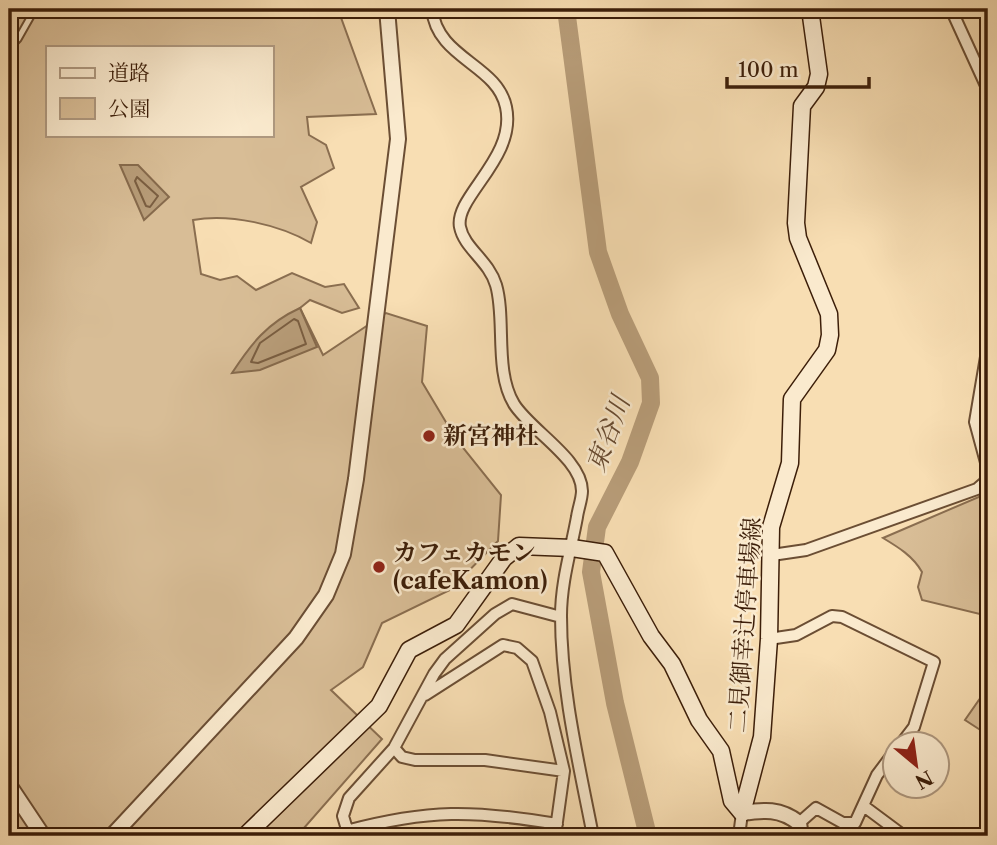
<svg xmlns="http://www.w3.org/2000/svg" width="997" height="845" font-family="'Libre Caslon Text','Noto Serif JP',serif">
<rect width="100%" height="100%" fill="#f8deb3"/>
<filter id="stains"><feTurbulence type="fractalNoise" baseFrequency=".00286" numOctaves="4"/><feColorMatrix values="0 0 0 0 .2 0 0 0 0 .09 0 0 0 0 .02 0 0 0 .5 -.17"/></filter>
<radialGradient id="worn" r=".72"><stop offset=".6" stop-color="#630" stop-opacity="0"/><stop offset="1" stop-color="#630" stop-opacity=".3"/></radialGradient>
<path fill="#d8bd96" stroke="#8a6e50" stroke-width="2" fill-rule="evenodd" d="M9,9H343L339,12L376,114L307,117L309,135L326,145L334,168L301,187L317,222L311,243C280,225 230,213 193,220L201,274L220,280L237,276L256,290L292,273L325,287L344,284L359,308L342,313L310,300L300,308L323,355L386,313L427,326L422,382L456,439L501,495L498,541L450,590L382,623L363,667L331,690L382,739L297,836H9ZM47,47H271V135H47Z
M988,493V616L922,600L918,587L922,572C913,556 898,547 883,538Z
M988,687V735L965,720Z"/>
<path fill="#b89d79" stroke="#866a4c" stroke-width="2" d="M120,165H138L169,197L144,220Z
M300,308L317,347L260,370L232,373C251,344 267,323 300,308Z"/>
<g fill="none" stroke-linecap="round" stroke-linejoin="round">
<path stroke="#7a5e41" stroke-width="2" d="M137,177L158,196L150,207L146,206L135,181Z
M294,319L298,321L306,344L258,363L251,362L260,343Z"/>
<path stroke="#b89d79" stroke-width="18" d="M566,9L598,252L620,314L650,378L651,403L630,462L597,527L591,572L615,703L648,836"/>
<defs>
<path id="service" d="M9,48L18,39L35,9"/>
<path id="minor" d="M432,9C437,59 497,64 506,107C517,158 454,197 460,227C464,248 489,261 496,285C506,319 494,371 514,404C530,430 582,459 582,491C582,499 578,509 577,517C571,550 561,582 561,616C561,690 579,764 593,836
M951,9L988,90
M988,314L987,351L975,422L988,470
M772,555L806,550L977,489L985,482L988,471
M769,639L796,635L832,616L842,617L934,662L914,727L901,744
M425,695L503,645L517,648L532,661L550,712L564,771L555,836
M394,748L402,757L415,760H485L564,771
M865,807L904,836
M799,823L816,808L843,823H855L877,775L895,751
M346,831C429,809 473,810 557,824
M349,836L343,816L349,798L394,748L434,674L445,659L495,614L512,604L561,617
M739,836L742,813"/>
<path id="tertiary" d="M9,785L43,836
M742,813C764,810 780,808 799,823L801,836
M112,836L296,638L326,595L343,554L356,479L398,139L387,9"/>
<path id="secondary" d="M742,813L762,737L769,639L771,527L790,463L792,399L827,350L830,335L829,314L798,238L796,223L802,106L816,87L819,74L810,9
M245,836L379,706L409,650L456,625L504,558L519,546L572,548L605,553L651,636L672,664L699,720L721,751L732,801L742,813"/>
</defs>
<use href="#service" stroke="#6b4e34" stroke-width="9"/>
<use href="#minor" stroke="#6b4e34" stroke-width="14"/>
<use href="#tertiary" stroke="#6b4e34" stroke-width="18"/>
<use href="#secondary" stroke="#3c1e09" stroke-width="19"/>
<use href="#service" stroke="#faeace" stroke-width="5"/>
<use href="#minor" stroke="#faeace" stroke-width="10"/>
<use href="#tertiary" stroke="#faeace" stroke-width="14"/>
<use href="#secondary" stroke="#faeace" stroke-width="16"/>
</g>
<g fill="#8f2418" stroke="#faeace" stroke-width="2.5">
<circle cx="429" cy="436" r="7"/>
<circle cx="379" cy="567" r="7"/>
</g>
<g text-anchor="middle" stroke-width="5" stroke-linejoin="round" paint-order="stroke">
<g font-size="24" font-weight="bold" fill="#3c1e09" stroke="#faeace" text-anchor="start">
<text x="443" y="444">新宮神社</text>
<text x="393" y="561">カフェカモン<tspan x="393" dy="28">(cafeKamon)</tspan></text>
</g>
<g font-size="24" fill="#3c1e09" stroke="#faeace">
<text transform="translate(745 625) rotate(-86)" y="8">二見御幸辻停車場線</text>
</g>
<g font-size="26" font-style="italic" fill="#674a30" stroke="#faeace">
<text transform="translate(608 434) rotate(-70)" y="9">東谷川</text>
</g>
</g>
<rect width="997" height="845" fill="none" stroke="#f8deb3" stroke-width="35"/>
<rect x="10" y="10" width="976" height="824" fill="none" stroke="#3c1e09" stroke-width="3.5"/>
<rect x="18" y="18" width="962" height="810" fill="none" stroke="#3c1e09" stroke-width="2"/>
<rect x="46" y="46" width="228" height="91" fill="#faeace" stroke="#ae987f" stroke-width="2"/>
<rect x="60" y="68" width="35" height="10" fill="#faeace" stroke="#ae987f" stroke-width="2"/>
<text x="108" y="80" font-size="21" fill="#3c1e09">道路</text>
<rect x="60" y="98" width="35" height="21" fill="#d8bd96" stroke="#ae987f" stroke-width="2"/>
<text x="108" y="116" font-size="21" fill="#3c1e09">公園</text>
<g transform="translate(916 765) rotate(151)"><circle r="33" fill="#faeace" stroke="#ae987f" stroke-width="2"/>
<path d="M0-5L12 26L0 18L-12 26Z" fill="#8f2418"/>
<text y="-10" font-size="19" font-weight="bold" text-anchor="middle" fill="#3c1e09">N</text>
</g>
<path d="M727 77v10h142v-10" fill="none" stroke="#3c1e09" stroke-width="3.5"/>
<text x="738" y="77" font-size="21" fill="#3c1e09" stroke="#faeace" stroke-width="5" paint-order="stroke">100 m</text>
<rect width="100%" height="100%" filter="url(#stains)"/>
<rect width="100%" height="100%" fill="url(#worn)"/>
</svg>
